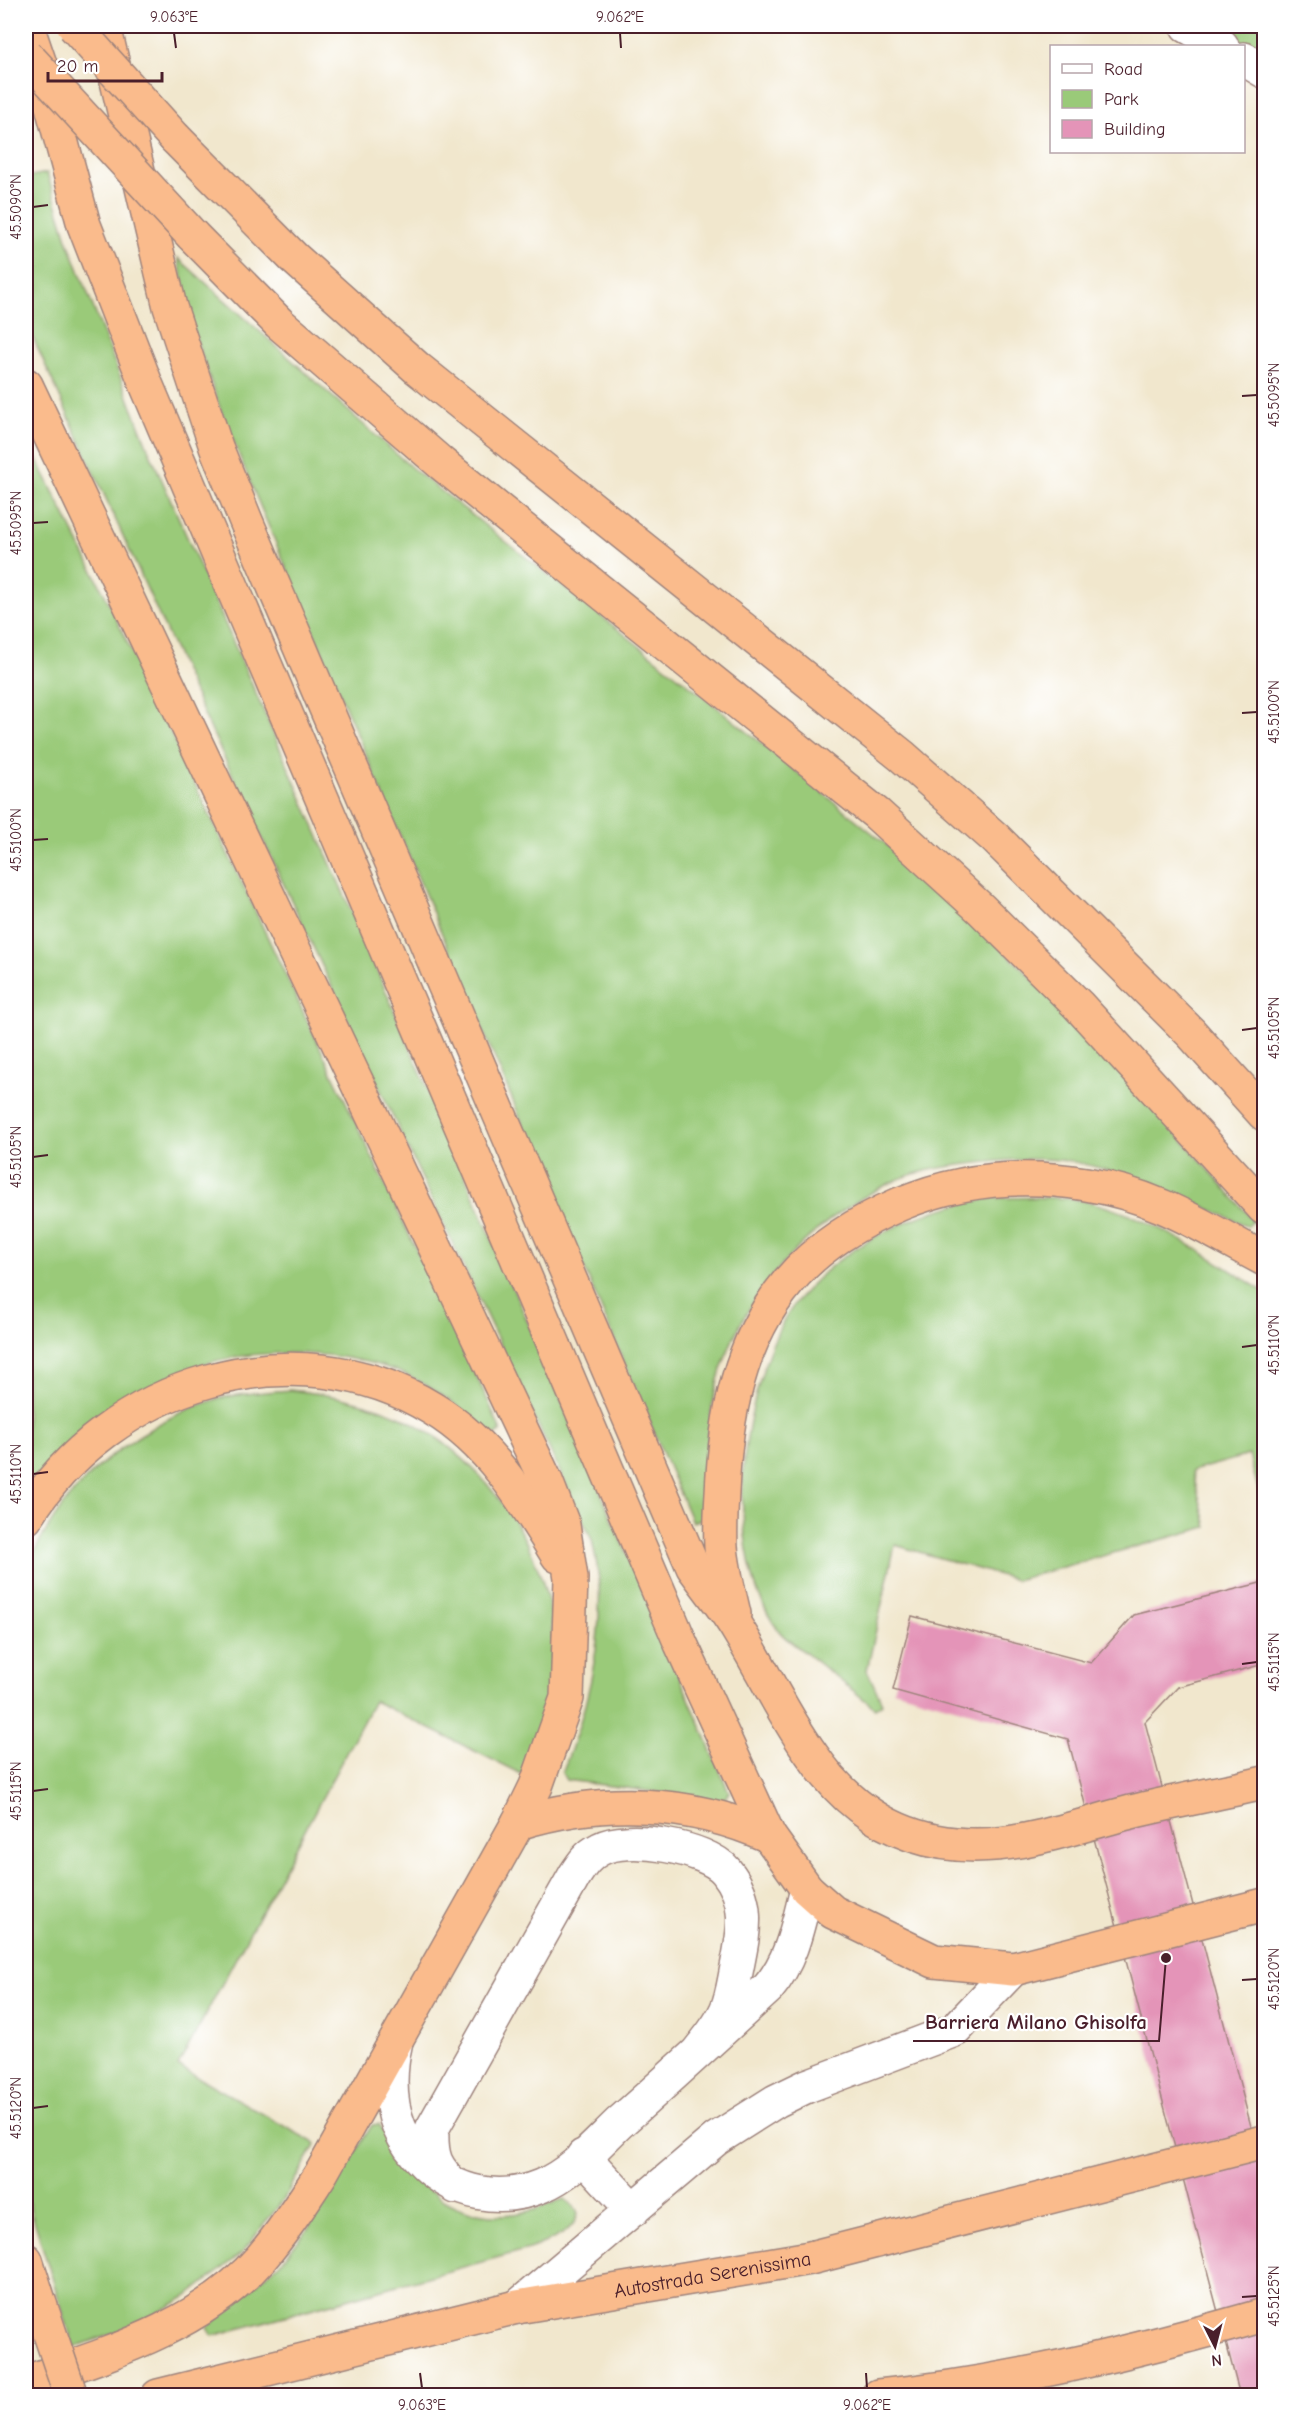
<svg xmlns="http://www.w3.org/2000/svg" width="1290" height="2421" font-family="'Comic Neue',sans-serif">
<rect width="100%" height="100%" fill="#fff"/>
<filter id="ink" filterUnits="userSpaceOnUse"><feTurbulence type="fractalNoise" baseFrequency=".0167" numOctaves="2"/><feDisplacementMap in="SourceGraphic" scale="12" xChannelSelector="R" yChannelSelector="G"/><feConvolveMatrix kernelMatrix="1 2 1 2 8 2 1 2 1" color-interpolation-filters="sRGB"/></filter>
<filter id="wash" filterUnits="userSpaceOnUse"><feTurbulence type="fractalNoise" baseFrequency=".008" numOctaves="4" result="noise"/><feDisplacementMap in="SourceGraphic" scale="24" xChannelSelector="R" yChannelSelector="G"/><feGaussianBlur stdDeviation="1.35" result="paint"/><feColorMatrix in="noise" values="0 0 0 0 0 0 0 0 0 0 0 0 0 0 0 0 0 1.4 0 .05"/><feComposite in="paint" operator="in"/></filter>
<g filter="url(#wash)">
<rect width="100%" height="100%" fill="#f1e7cd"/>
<path fill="#9aca79" stroke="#727452" stroke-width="1.5" d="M1202,26H1264V68Z
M47,173L68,242L147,446L354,917L729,1792L723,1801L566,1780L562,1773C586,1715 602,1648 599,1585C599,1570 595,1555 592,1540L207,721L29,329L31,176Z
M178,258L412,468L708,700L897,853L1023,969L1172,1128L1253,1220L1248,1226C1191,1201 1136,1174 1074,1162C1047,1157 1015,1159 988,1162C956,1165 919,1169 890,1183C807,1223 739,1297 716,1387C706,1430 705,1475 705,1519L692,1522L255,494L220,408L194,333Z
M26,438L103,591L489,1403L501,1432L494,1436C468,1414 440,1391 409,1376C335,1343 209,1343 142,1393C101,1424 64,1462 26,1495Z
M996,1198C1029,1198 1066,1195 1097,1204C1158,1221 1212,1258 1264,1292V1511L1249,1455L1192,1471L1207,1527L1016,1580L895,1545L867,1670L882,1703L875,1708C852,1690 830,1672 807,1654C798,1647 786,1640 779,1631C753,1598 745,1551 743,1511C741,1480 744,1451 750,1421C757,1386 766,1353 783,1322C824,1251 918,1207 996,1198Z
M290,1390C329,1394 365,1401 401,1417C475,1452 534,1530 550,1610C555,1638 551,1686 545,1714C541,1734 529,1755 521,1774L374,1701L178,2066L316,2144L283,2200L242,2253L188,2296L131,2328L74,2347L26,2195V1569C38,1543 53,1516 72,1494C108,1452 163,1415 217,1399C241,1393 266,1392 290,1390Z
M379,2124C413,2187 456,2230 534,2210C544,2207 554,2202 564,2199L573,2205L578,2214C572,2235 548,2241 529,2249L212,2336L208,2327L279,2264L308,2229L372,2125Z"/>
<g id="blocks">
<path fill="#e494b8" d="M1264,1582V1664L1178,1687L1145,1722L1264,2176V2396H1240L1068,1739L893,1690L912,1616L1091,1663L1134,1615Z"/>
</g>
</g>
<g filter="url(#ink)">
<use href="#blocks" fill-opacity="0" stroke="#9e837c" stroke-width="1.5"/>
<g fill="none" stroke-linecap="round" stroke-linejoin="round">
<defs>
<path id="minor" d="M1187,26L1222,46
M1244,59L1264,71
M396,2041C386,2085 389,2130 424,2163C455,2194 500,2203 541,2186C571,2174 596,2145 619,2123C669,2079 718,2034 768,1988C792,1960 798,1925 807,1889
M583,2156L633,2210
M456,2187C435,2167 431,2158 432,2129L575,1875C582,1864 588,1855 600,1849C627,1834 706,1847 726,1871C751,1901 744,1932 737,1967C734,1982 732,1998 726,2011C719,2027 707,2040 697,2053
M517,2307L716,2139L776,2101L807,2086L955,2030L1013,1969"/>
<g id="highway">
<path d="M27,26L43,73L84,225L146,384L681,1644L769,1836L807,1889L833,1912L934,1961L1013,1969L1264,1905"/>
<path d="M104,26L170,307L216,447L246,521L693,1567C708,1588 725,1608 738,1630C763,1671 784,1716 812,1755C867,1836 946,1859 1039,1837C1070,1830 1100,1820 1131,1812C1175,1801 1220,1793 1264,1783"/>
<path d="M175,138L294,258L417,368L902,756L995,838L1191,1033L1264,1114"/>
<path d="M192,235L279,323L442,464L877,814L981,909L1078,1005L1264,1208"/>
<path d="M26,385L546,1481L563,1525L571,1578L567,1698L536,1786L518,1823L322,2172C303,2202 284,2231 261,2258C202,2326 108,2354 26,2382"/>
<path d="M26,1518C108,1383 295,1324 433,1409C491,1444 524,1500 558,1556"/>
<path d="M734,1614C729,1592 723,1570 721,1547C720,1529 721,1511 722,1493C725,1417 739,1340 789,1281C817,1247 860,1221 900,1204C959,1179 1022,1173 1086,1184C1156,1195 1203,1227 1264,1259"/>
<path d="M518,1823C602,1797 690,1800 769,1836"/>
<path d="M26,2260L41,2307"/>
<path id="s1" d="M158,2396L517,2307L810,2258L1264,2142"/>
<path d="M878,2396C1009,2383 1138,2351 1264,2315"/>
</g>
</defs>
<use href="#minor" stroke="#9e837c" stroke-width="36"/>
<use href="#highway" stroke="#9e837c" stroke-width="36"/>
<use href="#minor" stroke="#fff" stroke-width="33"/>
<use href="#highway" stroke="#fabb8c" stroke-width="33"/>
<defs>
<path id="highway-bridge" d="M74,26L175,138
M26,55L192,235
M41,2307L71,2396"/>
</defs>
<use href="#highway-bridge" stroke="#9e837c" stroke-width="36" stroke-linecap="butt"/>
<use href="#highway-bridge" stroke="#fabb8c" stroke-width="33"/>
</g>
</g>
<path fill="none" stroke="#4a1f2b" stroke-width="2" d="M174,33L176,48M620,33L621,48M33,207L48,205M1242,396L1257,395M33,523L48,522M1242,713L1257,712M33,840L48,839M1242,1030L1257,1028M33,1157L48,1155M1242,1347L1257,1345M33,1474L48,1472M1242,1664L1257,1662M33,1791L48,1789M1242,1980L1257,1979M33,2108L48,2106M1242,2297L1257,2296M420,2373L422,2388M866,2373L867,2388"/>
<g text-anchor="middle" stroke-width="4.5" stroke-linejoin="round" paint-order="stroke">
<g font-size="20" fill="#4a1f2b" stroke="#fff">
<text dy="7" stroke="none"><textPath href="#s1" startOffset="568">Autostrada Serenissima</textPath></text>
</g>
</g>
<path fill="none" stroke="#4a1f2b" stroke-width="2" d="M1166 1958L1159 2041H913"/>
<circle fill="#4a1f2b" stroke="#fff" stroke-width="2" cx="1166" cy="1958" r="6"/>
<g font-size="21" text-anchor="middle" font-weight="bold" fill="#4a1f2b" stroke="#fff" stroke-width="4.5" stroke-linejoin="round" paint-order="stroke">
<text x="1036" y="2029">Barriera Milano Ghisolfa</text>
</g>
<rect width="1290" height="2421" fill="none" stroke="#fff" stroke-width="66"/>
<rect x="1050" y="45" width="195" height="108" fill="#ffffff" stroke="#b7a5aa" stroke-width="1.5"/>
<rect x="1062" y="64" width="30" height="9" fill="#ffffff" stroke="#b7a5aa" stroke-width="1.5"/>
<text x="1104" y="75" font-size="18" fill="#4a1f2b">Road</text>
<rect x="1062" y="90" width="30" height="18" fill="#9aca79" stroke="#b7a5aa" stroke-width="1.5"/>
<text x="1104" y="105" font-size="18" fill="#4a1f2b">Park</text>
<rect x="1062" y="120" width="30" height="18" fill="#e494b8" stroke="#b7a5aa" stroke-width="1.5"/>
<text x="1104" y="135" font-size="18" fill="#4a1f2b">Building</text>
<g transform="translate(1215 2346) rotate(174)" stroke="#ffffff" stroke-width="4.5" paint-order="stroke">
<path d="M0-4.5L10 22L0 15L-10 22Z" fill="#4a1f2b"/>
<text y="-9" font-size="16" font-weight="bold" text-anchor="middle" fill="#4a1f2b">N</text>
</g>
<path d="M48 72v9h114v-9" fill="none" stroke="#4a1f2b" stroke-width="3"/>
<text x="57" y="72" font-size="18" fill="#4a1f2b" stroke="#ffffff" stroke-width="4.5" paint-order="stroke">20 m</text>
<rect x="33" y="33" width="1224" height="2355" fill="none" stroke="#4a1f2b" stroke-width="2"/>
<g font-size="15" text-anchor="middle" fill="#4a1f2b">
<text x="174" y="22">9.063°E</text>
<text x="620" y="22">9.062°E</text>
<text transform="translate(16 207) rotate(-90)" y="5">45.5090°N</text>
<text transform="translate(1274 395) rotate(-90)" y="5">45.5095°N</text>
<text transform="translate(16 523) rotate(-90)" y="5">45.5095°N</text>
<text transform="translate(1274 712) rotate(-90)" y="5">45.5100°N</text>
<text transform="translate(16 840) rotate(-90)" y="5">45.5100°N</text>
<text transform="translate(1274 1028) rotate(-90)" y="5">45.5105°N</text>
<text transform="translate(16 1157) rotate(-90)" y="5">45.5105°N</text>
<text transform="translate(1274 1345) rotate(-90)" y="5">45.5110°N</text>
<text transform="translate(16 1474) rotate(-90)" y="5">45.5110°N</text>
<text transform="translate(1274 1662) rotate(-90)" y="5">45.5115°N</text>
<text transform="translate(16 1791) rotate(-90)" y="5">45.5115°N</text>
<text transform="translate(1274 1979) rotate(-90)" y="5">45.5120°N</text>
<text transform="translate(16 2108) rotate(-90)" y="5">45.5120°N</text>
<text transform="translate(1274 2296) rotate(-90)" y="5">45.5125°N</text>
<text x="422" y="2410">9.063°E</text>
<text x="867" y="2410">9.062°E</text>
</g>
</svg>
